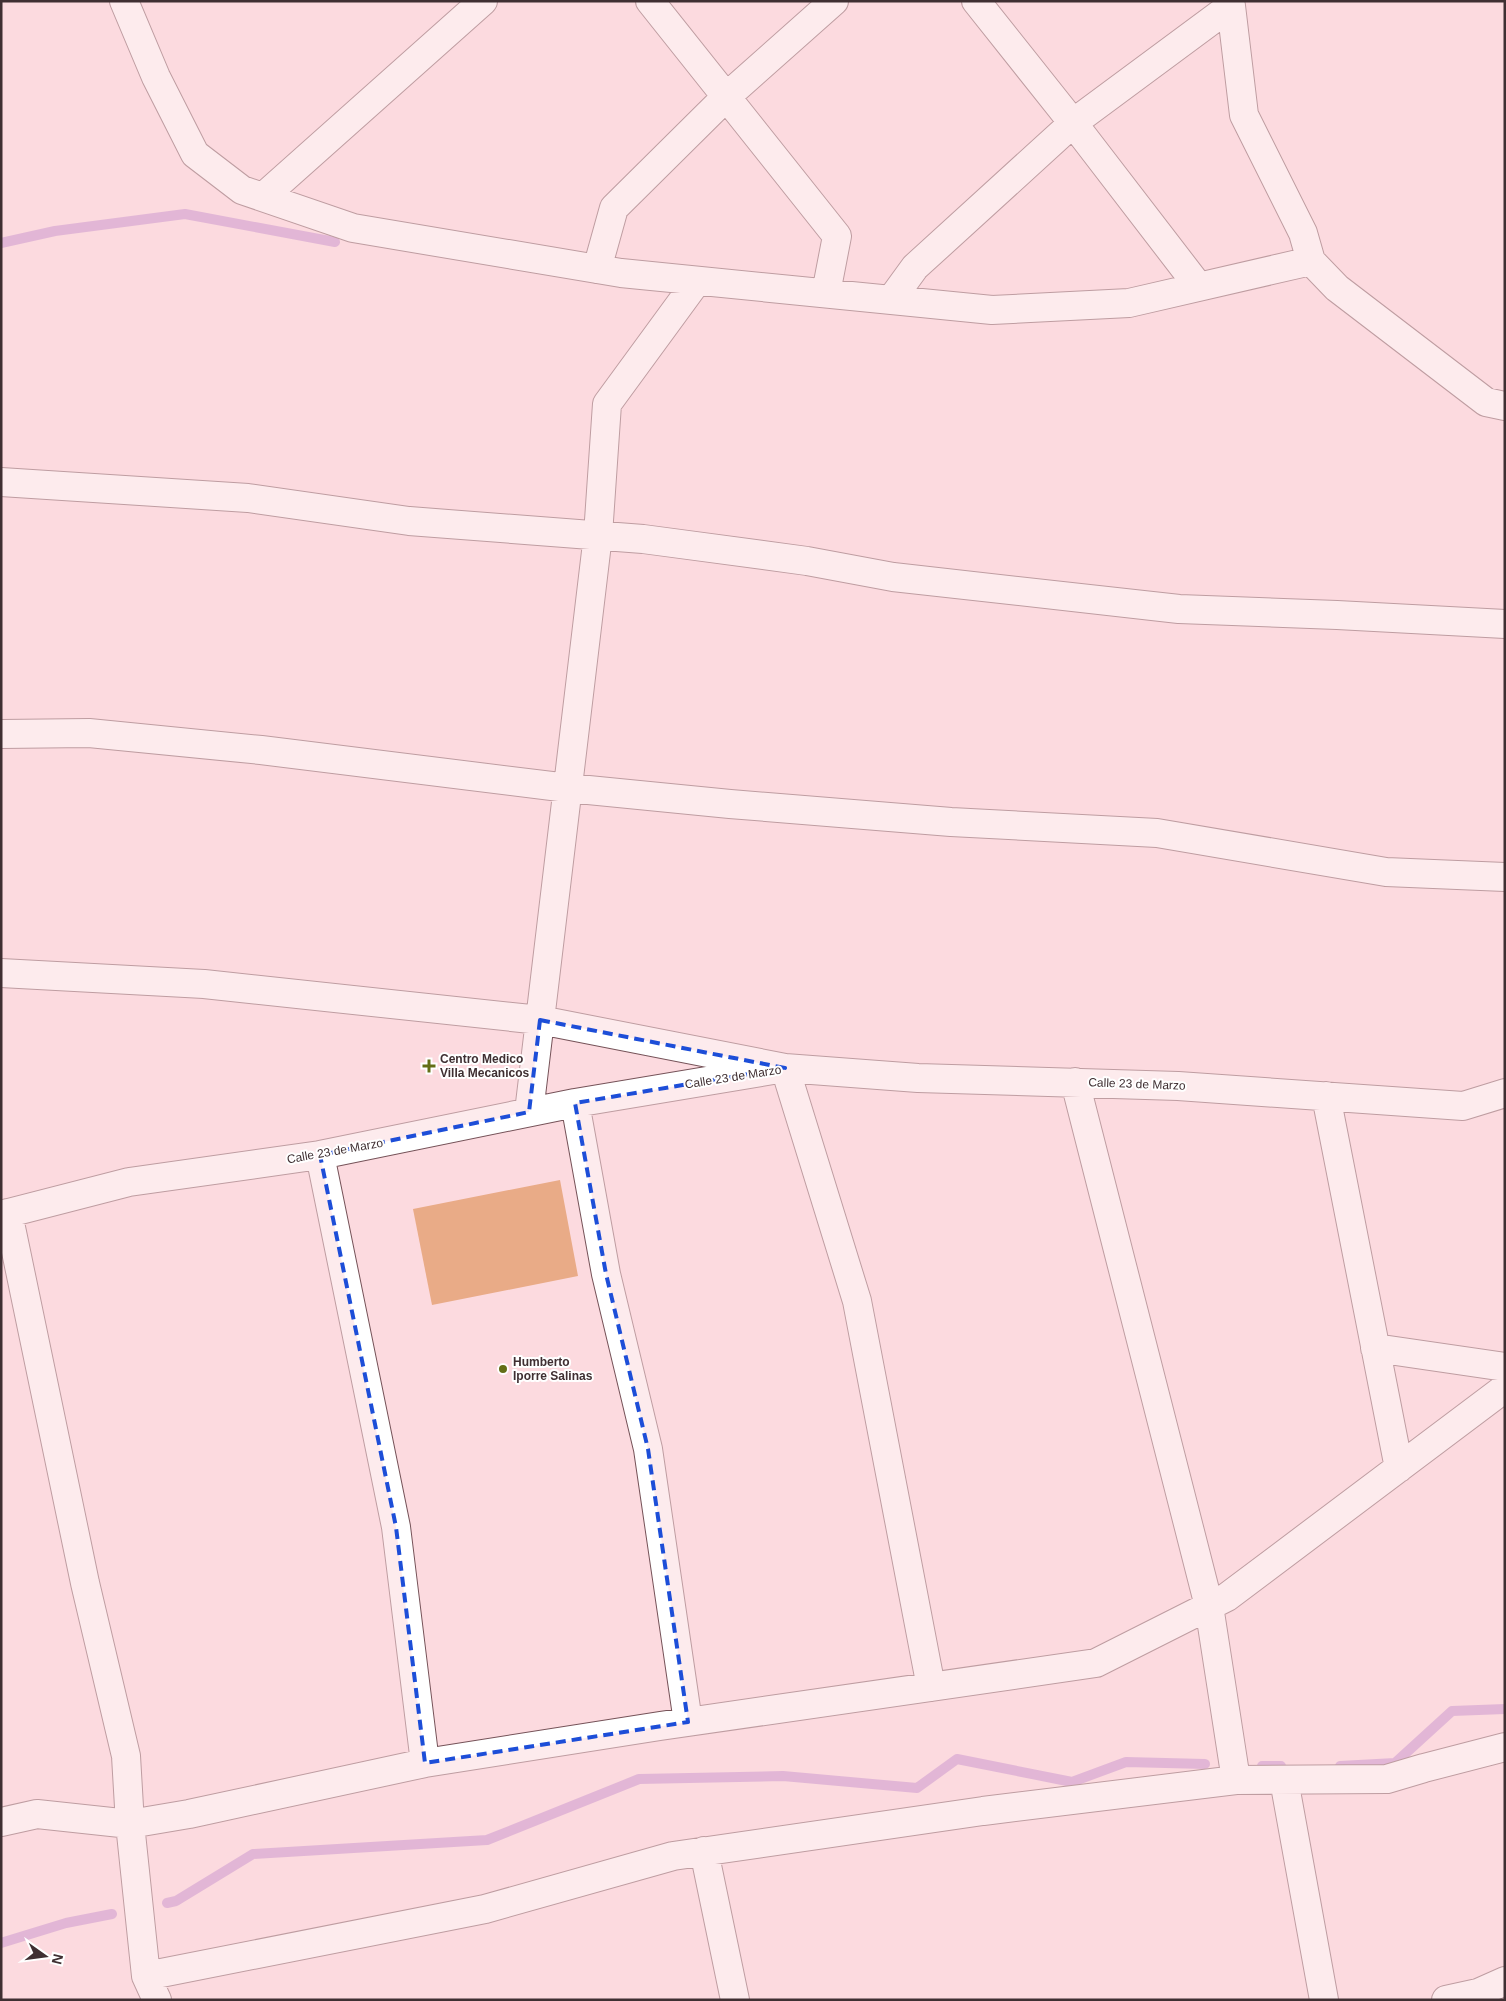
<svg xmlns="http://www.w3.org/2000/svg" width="1506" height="2001" font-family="Helvetica,sans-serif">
<rect width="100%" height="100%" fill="#fcdadf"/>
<path fill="#e9ab87" d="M560,1180L578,1276L432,1305L413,1209Z"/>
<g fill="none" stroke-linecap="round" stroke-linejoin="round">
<path stroke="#c48bcc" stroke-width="10" d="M1,243L55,231L185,214L335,242
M1262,1766H1281
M1340,1766L1395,1763L1452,1711L1505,1709
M167,1903L176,1901L253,1854L487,1840L639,1779L783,1776L917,1788L957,1759L1072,1782L1126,1762L1205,1764
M1,1943L66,1923L112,1914"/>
<defs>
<path id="minor" d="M124,1L156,77L195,154L242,190L353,228L621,273L992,310L1129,303L1311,261
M650,1L837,236L826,293
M976,1L1073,123L1199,287
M1229,1L1231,6L1244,115L1303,233L1311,261L1337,288L1486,402L1505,406
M263,197L483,1
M597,269L614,208L726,97L834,1
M891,300L915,267L1073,123L1231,6
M1,482L248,498L409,521L643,539L807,561L893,577L1179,609L1337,615L1505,624
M1,734L89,733L261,750L568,788L730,804L951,822L1157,833L1386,872L1505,877
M1,973L204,984L540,1020L785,1068L857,1301L931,1687
M1075,1082L1209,1606L1236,1780
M1326,1096L1399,1468
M575,1103L606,1274L648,1449L688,1722
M529,1112L598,535L607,404L697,281
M320,1155L396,1527L425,1763
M8,1213L85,1583L126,1756L130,1824L146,1976L157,2000
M1,1215L129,1182L320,1155L575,1103L785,1068L918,1078L1178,1086L1463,1106L1505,1093
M1375,1348L1505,1367
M1284,1780L1324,2000
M1,1822L37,1814L130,1824L189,1814L425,1763L660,1726L1096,1663L1227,1597L1505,1388
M704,1851L735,2000
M146,1976L485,1909L673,1856L983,1811L1236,1780L1387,1779L1424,1768L1505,1747
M1446,2000L1478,1993L1505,1981"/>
</defs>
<use href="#minor" stroke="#755258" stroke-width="30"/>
<use href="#minor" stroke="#fff" stroke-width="28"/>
</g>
<path d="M0 0H1506V2001H0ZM540,1020L785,1068L575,1103L606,1274L648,1449L688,1722L425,1763L396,1527L320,1155L529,1112Z" fill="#fcdadf" fill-opacity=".55" fill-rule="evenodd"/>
<path fill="none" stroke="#1d4ed8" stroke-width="4" stroke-dasharray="10 6" stroke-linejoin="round" d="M540,1020L785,1068L575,1103L606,1274L648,1449L688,1722L425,1763L396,1527L320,1155L529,1112Z"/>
<g fill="#636e16" stroke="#fff" stroke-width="2">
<path d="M426.5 1058.5h5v5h5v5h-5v5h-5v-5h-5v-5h5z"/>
<circle cx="503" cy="1369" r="5"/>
</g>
<g text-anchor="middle" stroke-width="4" stroke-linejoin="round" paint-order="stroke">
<g font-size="12" font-weight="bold" fill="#3f2f32" stroke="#fff" text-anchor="start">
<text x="440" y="1063">Centro Medico<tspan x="440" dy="14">Villa Mecanicos</tspan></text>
<text x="513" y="1366">Humberto<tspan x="513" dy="14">Iporre Salinas</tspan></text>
</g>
<g font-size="12" fill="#3f2f32" stroke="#fff">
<text transform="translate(733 1077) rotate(-9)" y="4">Calle 23 de Marzo</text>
<text transform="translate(1137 1084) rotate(2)" y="4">Calle 23 de Marzo</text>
<text transform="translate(335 1151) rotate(-10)" y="4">Calle 23 de Marzo</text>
</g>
</g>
<rect width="1506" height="2001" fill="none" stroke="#3f2f32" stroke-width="5"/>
<g transform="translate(45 1956) rotate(104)" stroke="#ffffff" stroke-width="4" paint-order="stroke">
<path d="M0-4L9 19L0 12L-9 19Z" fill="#3f2f32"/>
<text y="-8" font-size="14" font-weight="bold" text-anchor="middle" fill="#3f2f32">N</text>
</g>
</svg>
